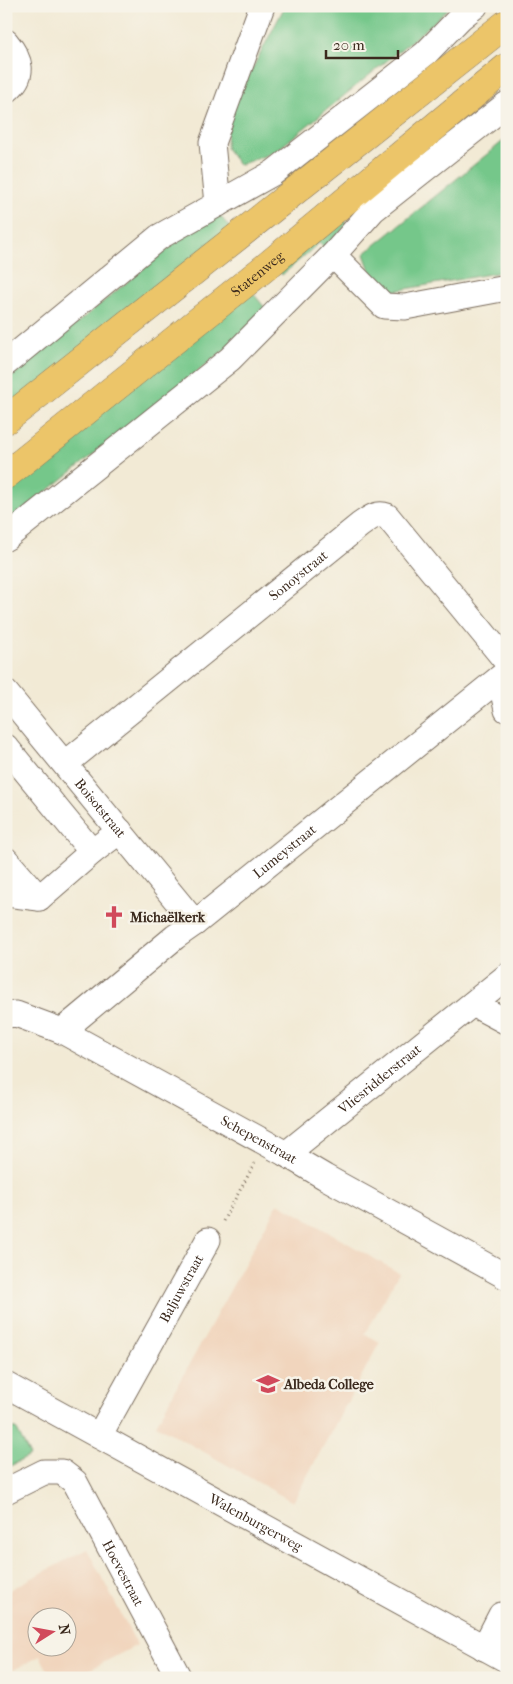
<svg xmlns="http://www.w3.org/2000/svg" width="513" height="1684" font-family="'IM FELL French Canon',serif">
<rect width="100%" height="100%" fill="#f7f3e8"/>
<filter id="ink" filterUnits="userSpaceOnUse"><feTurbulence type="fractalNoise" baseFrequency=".02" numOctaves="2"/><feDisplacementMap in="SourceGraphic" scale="10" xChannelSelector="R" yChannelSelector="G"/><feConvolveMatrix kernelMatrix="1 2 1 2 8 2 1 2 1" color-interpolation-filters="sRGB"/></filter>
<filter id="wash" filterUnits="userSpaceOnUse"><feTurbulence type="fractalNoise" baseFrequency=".0096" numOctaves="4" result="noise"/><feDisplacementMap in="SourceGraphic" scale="20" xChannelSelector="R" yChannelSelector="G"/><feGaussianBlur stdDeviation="1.12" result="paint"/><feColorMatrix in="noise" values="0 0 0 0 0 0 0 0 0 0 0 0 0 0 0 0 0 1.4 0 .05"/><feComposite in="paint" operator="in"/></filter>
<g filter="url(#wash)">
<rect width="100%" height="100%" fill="#f2ead5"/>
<path fill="#f1d5bd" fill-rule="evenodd" d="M278,1203L399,1273L365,1334L380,1342L293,1502L156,1425Z
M87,1549L137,1645L74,1678H52L40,1656L6,1674V1592ZM38,1616H68V1646H38Z"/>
<path fill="#75c78a" stroke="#587854" d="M285,6H451L432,24L275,152L239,165L226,148L227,127L234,104Z
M507,138V271L394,291L381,290L372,276L364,254Z
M218,213L230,228L6,411V381L181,238Z
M339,214L347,224L326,249L319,243L282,275L275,266Z
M248,287L270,314L6,524V482Z
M6,1424L17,1430L30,1456L6,1468Z"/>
</g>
<g filter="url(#ink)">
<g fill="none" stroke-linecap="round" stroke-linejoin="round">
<defs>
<g id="minor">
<path d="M6,42C21,60 26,75 6,91"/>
<path d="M218,204L212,143L262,6"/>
<path d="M333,255L384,306L405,307L507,288"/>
<path d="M6,363L159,237L273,173L426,53L460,18L475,6"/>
<path d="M6,538L230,359L333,255L373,210L507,104"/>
<path d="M500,678L507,710"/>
<path id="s1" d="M6,693L195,923"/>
<path d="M6,747L92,852"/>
<path id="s2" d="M65,764L360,525C369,519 376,512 387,516L507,662"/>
<path d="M6,860L39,898"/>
<path d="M6,894L39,898L92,852L120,831"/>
<path d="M473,1004L507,1022"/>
<path id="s3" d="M6,1015L16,1014L62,1031L286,1154L325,1177L507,1277"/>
<path id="s4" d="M62,1031L175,937L195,923L507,672"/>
<path id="s5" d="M286,1154L507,976"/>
<path id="s6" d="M6,1385L507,1660"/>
<path id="s7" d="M99,1436L208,1240"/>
<path id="s8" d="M6,1491L44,1472H62L75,1482L179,1678"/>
<path d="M484,1648L501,1615"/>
</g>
<g id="major">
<path d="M6,420L507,23"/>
<path id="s9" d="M6,475L267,266L507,67"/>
</g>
</defs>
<use href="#minor" stroke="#7b6d5e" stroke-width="27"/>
<use href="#major" stroke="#7b6d5e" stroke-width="29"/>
<path stroke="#7b6d5e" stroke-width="3" stroke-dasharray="1 4" stroke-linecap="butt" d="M223,1221L255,1163"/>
<use href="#minor" stroke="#fff" stroke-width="25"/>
<use href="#major" stroke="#ecc569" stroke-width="28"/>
</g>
</g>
<defs>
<symbol id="church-bare" viewBox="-9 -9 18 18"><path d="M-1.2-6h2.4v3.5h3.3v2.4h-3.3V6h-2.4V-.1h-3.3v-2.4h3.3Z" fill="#d1495b" stroke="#f7f3e8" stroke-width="2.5" paint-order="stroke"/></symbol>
<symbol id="university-bare" viewBox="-9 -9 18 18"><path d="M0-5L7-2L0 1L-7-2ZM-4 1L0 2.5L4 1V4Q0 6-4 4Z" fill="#d1495b" stroke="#f7f3e8" stroke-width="2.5" paint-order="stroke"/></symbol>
</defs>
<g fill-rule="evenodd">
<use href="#church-bare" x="98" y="901" width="32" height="32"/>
<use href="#university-bare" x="252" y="1368" width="32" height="32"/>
</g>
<g text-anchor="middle" stroke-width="5" stroke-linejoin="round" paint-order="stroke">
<g font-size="14" fill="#3b2a1e" stroke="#f7f3e8">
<text dy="5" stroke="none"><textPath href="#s9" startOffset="322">Statenweg</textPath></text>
<text dy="5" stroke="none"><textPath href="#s2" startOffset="300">Sonoystraat</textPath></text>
<text dy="5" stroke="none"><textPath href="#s1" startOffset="149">Boisotstraat</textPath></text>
<text dy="5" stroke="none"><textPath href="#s4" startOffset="286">Lumeystraat</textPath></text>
<text dy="5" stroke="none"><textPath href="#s5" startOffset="120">Vliesridderstraat</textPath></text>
<text dy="5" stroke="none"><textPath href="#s3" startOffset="284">Schepenstraat</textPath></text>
<text dy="5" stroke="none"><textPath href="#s7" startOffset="169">Baljuwstraat</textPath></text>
<text dy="5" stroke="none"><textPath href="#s6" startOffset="285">Walenburgerweg</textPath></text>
<text dy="5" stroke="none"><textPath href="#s8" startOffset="180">Hoevestraat</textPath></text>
</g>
<g font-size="14" font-weight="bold" fill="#3b2a1e" stroke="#f7f3e8" text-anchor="start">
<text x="130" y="922">Michaëlkerk</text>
<text x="284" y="1389">Albeda College</text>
</g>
</g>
<rect width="513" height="1684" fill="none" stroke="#f7f3e8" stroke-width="25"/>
<g transform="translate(52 1632) rotate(79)"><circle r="24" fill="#f7f3e8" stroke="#aca397"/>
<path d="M0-4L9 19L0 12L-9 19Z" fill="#d1495b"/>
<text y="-8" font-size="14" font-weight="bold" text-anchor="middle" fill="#3b2a1e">N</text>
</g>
<path d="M326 50v8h72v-8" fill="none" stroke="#3b2a1e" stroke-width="2.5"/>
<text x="333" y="50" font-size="15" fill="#3b2a1e" stroke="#f7f3e8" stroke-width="4" paint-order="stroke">20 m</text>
</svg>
